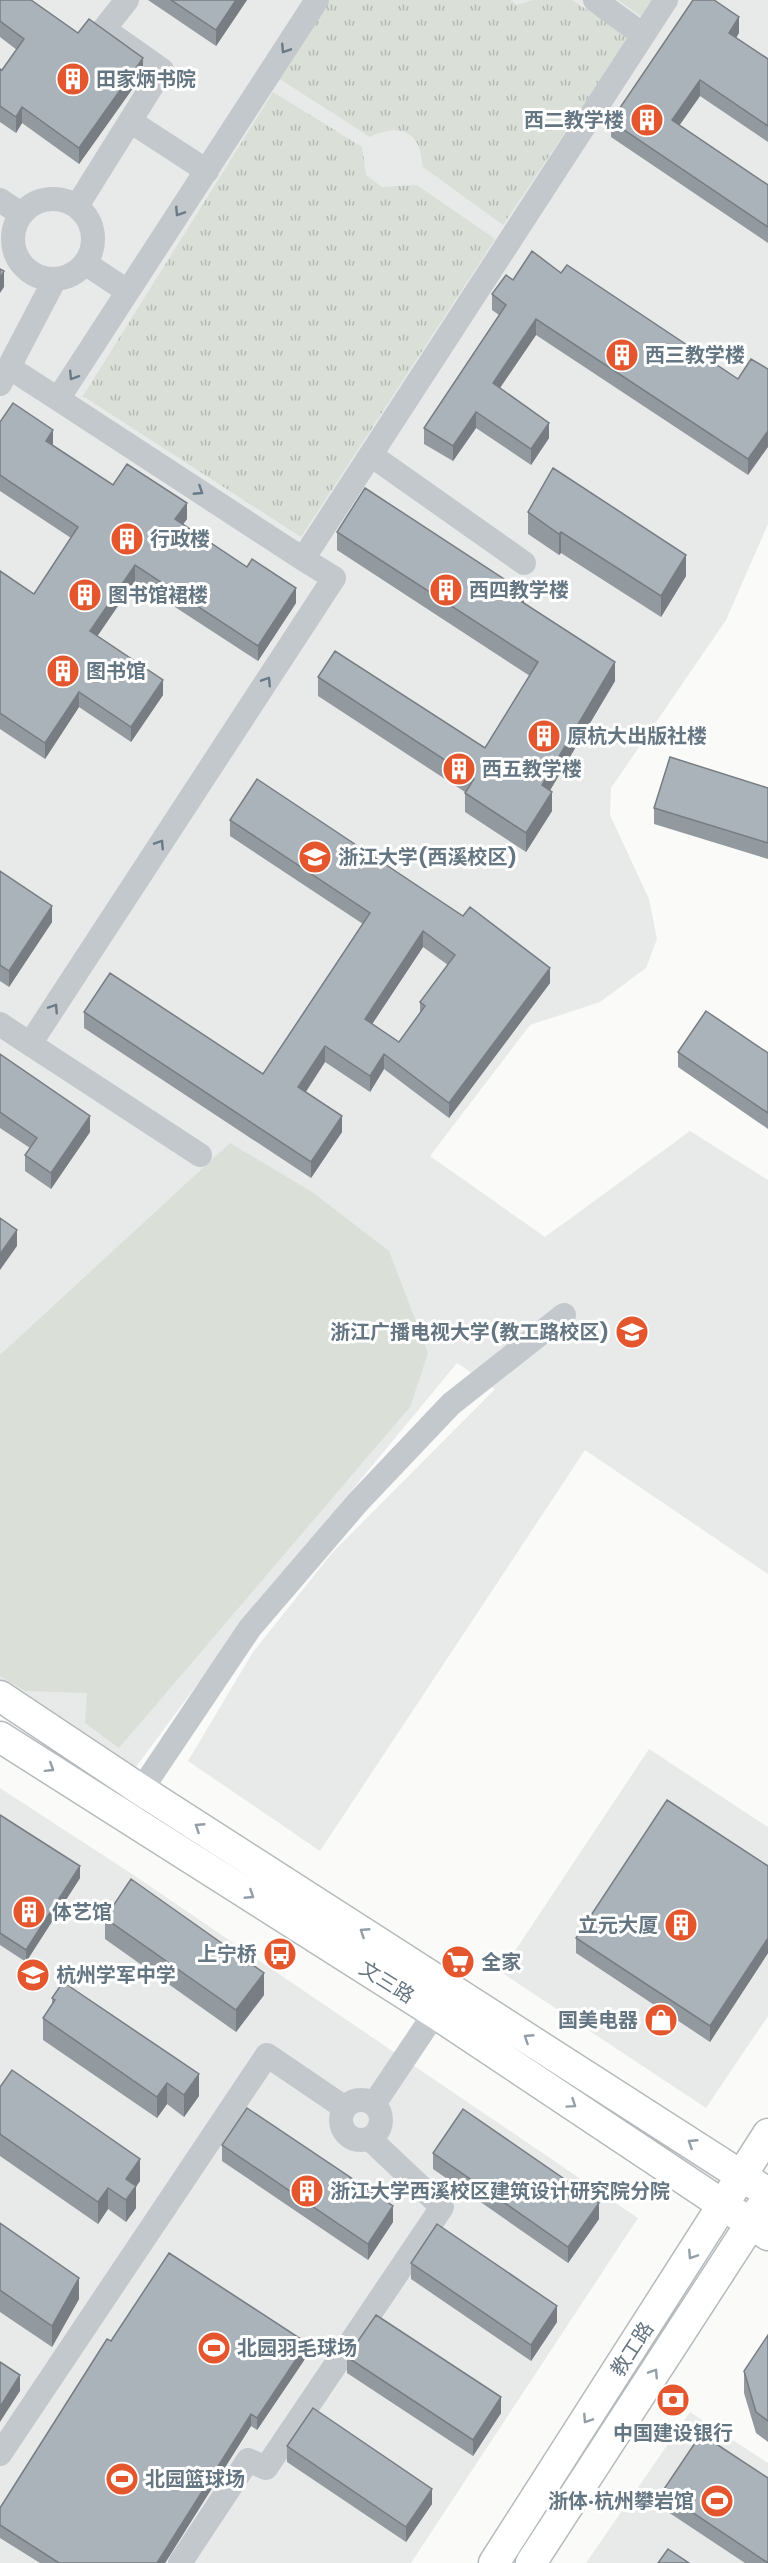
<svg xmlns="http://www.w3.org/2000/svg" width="768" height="2563" font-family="Poppins,'Noto Sans SC',sans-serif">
<defs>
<pattern id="park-tufts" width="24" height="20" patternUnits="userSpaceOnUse" patternTransform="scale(1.5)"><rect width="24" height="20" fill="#dadfd7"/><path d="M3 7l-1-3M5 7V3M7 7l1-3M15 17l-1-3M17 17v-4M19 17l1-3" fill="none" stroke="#b4b9b4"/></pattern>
</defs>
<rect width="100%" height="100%" fill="#fafaf8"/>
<path fill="#e8e9e9" d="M0,0H768V524L726,620L611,788L610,815L649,899L657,939L646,968L600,1002L530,1025L430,1156L545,1237L690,1131L768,1180V1574L585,1450L320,1851L188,1761L253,1652L332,1553L495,1389L457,1363L248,1616L127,1779L0,1692Z
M649,1749L768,1827V2016L706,2108L501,1972Z
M0,1788L132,1874L638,2218L411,2563H0Z
M690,2412L768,2463V2563H586Z"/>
<path fill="#dadfd7" d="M230,1143L312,1192L389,1251L428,1353L410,1407L119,1748L85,1723L87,1693L25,1691L0,1676V1355Z"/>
<path fill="url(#park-tufts)" d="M330,0H511L517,5L533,0H572L629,37L503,225L423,167C421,160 421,149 417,143C407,125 385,129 370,137L278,78Z
M618,0H653L642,17Z
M273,92L362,147L366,175L382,187L417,185L495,239L301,537L83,396Z"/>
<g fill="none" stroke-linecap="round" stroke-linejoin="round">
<defs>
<path id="major" d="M0,1696L141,1790L768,2193
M0,1737L435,2013L768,2235
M494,2563L768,2134
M531,2563L761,2208"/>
</defs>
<use href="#major" stroke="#b5babe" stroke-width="33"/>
<path stroke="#c3c8cc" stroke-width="24" d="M317,0L58,399L303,559L666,0
M595,0L643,35
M130,121L207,171
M13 239a40 40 0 1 1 80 0a40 40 0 1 1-80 0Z
M0,200L21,214
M77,206L162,70L104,29L127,0
M85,263L127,291
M10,368L58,399
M0,384L55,279
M371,455L524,563
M0,1024L30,1044L334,578L303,559
M30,1044L200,1155
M131,1805L250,1628L358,1502L451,1404L564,1315
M341 2120a20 20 0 1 1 40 0a20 20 0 1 1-40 0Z
M374,2104L435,2013
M0,2454L267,2055L345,2108
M180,2563L248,2460L266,2468L442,2207L370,2139"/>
<use href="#major" stroke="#fff" stroke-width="30"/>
</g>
<path fill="#929a9f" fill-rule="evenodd" d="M0,0L78,33L143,74L79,164L22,123L16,133L0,122V69L2,70L17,50L0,37Z
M148,0H247L216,46Z
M739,33L736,38L768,59V142L700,96L679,125L768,185V243L611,137V121Z
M561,273L738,379L751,359L748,475L536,335L500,388L549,438L531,465L476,428L453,461L424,444V428L499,315L492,310V294L513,280Z
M0,422L53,445L113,485L187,519L183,524L296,603L258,661L135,581L97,636L163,695L131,742L79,707L45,759L0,729V571L34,594L71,538L0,491Z
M528,512L686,576L661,617L561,553L559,555L528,534Z
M337,532L524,603L615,681L550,790L552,811L526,852L465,812V792L318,696V677L485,748L530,676L337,550Z
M768,788V859L654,824V808Z
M230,820L550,983L449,1118L384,1069L370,1092L325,1062L306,1092L342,1132L311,1178L84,1028V1012L263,1074L363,924L230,836ZM423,947L448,965L420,1002V1014L399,1042L372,1024Z
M0,871L52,922L9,987L0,981Z
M678,1052L768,1053V1129L678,1067Z
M0,1054L90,1132L51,1189L25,1171V1155L30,1148L0,1128Z
M0,1815L80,1878L26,1962L0,1945Z
M768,1866V1953L710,2042L576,1953V1938Z
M105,1918L264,1995L236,2032L105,1939Z
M52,1998L199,2096L184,2117L167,2104L157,2118L43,2040V2018L52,2005Z
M0,2087L140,2181L136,2186V2208L126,2222L108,2209L98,2224L0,2156Z
M222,2145L393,2222L368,2260L222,2161Z
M433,2153L599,2219L568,2263L433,2169Z
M0,2223L79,2299L52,2347L0,2312Z
M411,2263L557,2322L531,2361L411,2279Z
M768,2335V2442L756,2433L744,2393V2371Z
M111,2341L307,2356L257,2430L251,2426L165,2563H40L0,2538V2508Z
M347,2357L501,2413L473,2456L347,2373Z
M287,2446L432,2504L406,2542L287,2462Z
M662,2492L768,2563H745L662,2508Z"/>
<path fill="#777d82" d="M236,0H247L216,46V30Z
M739,17V33L729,48V33Z
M143,58V74L79,164V148Z
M700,80V96L672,136V120Z
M22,107V123L16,133V117Z
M4,271V287L0,293V278Z
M536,319V335L493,398V383Z
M476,412V428L453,461V446Z
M549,423V438L531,465V449Z
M53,430V445L46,441Z
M768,431V447L748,475V459Z
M187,503V519L175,535V519Z
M561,532V553L559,555V534Z
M686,555V576L661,617V596Z
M135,565V581L90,647V631Z
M296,588V603L258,661V646Z
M524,592V611L519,600Z
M615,662V681L542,804V785Z
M163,680V695L131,742V727Z
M79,692V707L45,759V743Z
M552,792V811L526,852V833Z
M52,906V922L9,987V971Z
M423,931V947L365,1035V1019Z
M550,968V983L449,1118V1103Z
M325,1046V1062L298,1103V1087Z
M384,1054V1069L370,1092V1076Z
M90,1116V1132L51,1189V1173Z
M342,1116V1132L311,1178V1162Z
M17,1230V1246L0,1270V1254Z
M80,1866V1878L26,1962V1950Z
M768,1938V1953L710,2042V2026Z
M264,1973V1995L236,2032V2010Z
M199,2074V2096L184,2117V2095Z
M167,2083V2104L157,2118V2097Z
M140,2159V2181L126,2201V2179Z
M136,2186V2208L126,2222V2200Z
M108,2188V2209L98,2224V2202Z
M599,2203V2219L568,2263V2247Z
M393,2206V2222L368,2260V2244Z
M79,2278V2299L52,2347V2326Z
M557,2306V2322L531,2361V2345Z
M307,2343V2356L257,2430V2418Z
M20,2375V2391L0,2422V2407Z
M501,2397V2413L473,2456V2440Z
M251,2414V2426L165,2563H157Z
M432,2489V2504L406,2542V2527Z"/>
<path fill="#aab3b9" stroke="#777d82" stroke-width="1.5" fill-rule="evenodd" d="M0,0H31L78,33L89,19L143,58L79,148L22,107L16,117L0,106V69L2,70L24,39L0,21Z
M171,0H236L216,30Z
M693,0H714L739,17L729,33L768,59V126L700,80L672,120L768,185V227L611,121Z
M532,251L561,273L567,265L738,379L751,359L768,369V431L748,459L536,319L493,383L549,423L531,449L476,412L453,446L424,428L506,305L492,294L506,275L513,280Z
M0,269L4,271L0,278Z
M13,403L53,430L46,441L113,485L127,464L187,503L175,519L247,567L252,559L296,588L258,646L135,565L90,631L163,680L131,727L79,692L45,743L0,713V571L34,594L78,527L0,475V422Z
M553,468L686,555L661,596L561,532L559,534L528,512Z
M365,488L524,592L519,600L615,662L542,785L552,792L526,833L465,793L474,779L318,677L335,651L485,748L538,662L337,532Z
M670,757L768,788V843L654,808Z
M257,779L463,916L470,907L550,968L449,1103L384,1054L370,1076L325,1046L298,1087L342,1116L311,1162L84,1012L110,973L263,1074L370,913L230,820ZM423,931L455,955L420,1002L425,1006L399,1042L365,1019Z
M0,871L52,906L9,971L0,965Z
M706,1011L768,1053V1113L678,1052Z
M0,1054L90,1116L51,1173L25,1155L37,1138L0,1112Z
M0,1218L17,1230L0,1254Z
M667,1800L768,1866V1938L710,2026L576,1938Z
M0,1815L80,1866L26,1950L0,1933Z
M131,1879L264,1973L236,2010L105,1918Z
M63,1982L199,2074L184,2095L167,2083L157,2097L43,2018L55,2000L52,1998Z
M12,2070L140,2159L126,2179L136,2186L126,2200L108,2188L98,2202L0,2134V2087Z
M247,2108L393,2206L368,2244L222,2145Z
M463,2109L599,2203L568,2247L433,2153Z
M0,2223L79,2278L52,2326L0,2290Z
M437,2224L557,2306L531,2345L411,2263Z
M169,2253L307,2343L257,2418L251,2414L157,2563H59L0,2525V2508L107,2339L111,2341Z
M376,2315L501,2397L473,2440L347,2357Z
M768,2335V2421L756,2412L744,2371Z
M0,2362L20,2375L0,2407Z
M313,2408L432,2489L406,2527L287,2446Z
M701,2434L768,2478V2563L662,2492Z
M668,2549L689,2563H658Z"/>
<defs><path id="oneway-chevron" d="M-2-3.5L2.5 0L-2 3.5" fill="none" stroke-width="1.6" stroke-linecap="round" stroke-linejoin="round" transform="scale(1.5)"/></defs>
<g stroke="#6a7a87">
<use href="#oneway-chevron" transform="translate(285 49) rotate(123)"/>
<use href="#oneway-chevron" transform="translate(179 212) rotate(123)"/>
<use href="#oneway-chevron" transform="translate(73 376) rotate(122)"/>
<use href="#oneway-chevron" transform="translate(199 491) rotate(33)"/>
<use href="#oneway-chevron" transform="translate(267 681) rotate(-57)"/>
<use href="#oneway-chevron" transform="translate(160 844) rotate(-57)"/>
<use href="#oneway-chevron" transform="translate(54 1008) rotate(-57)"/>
</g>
<g stroke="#939fa8">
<use href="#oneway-chevron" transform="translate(50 1768) rotate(32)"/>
<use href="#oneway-chevron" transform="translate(199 1827) rotate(-147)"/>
<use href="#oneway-chevron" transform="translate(250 1895) rotate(33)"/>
<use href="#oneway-chevron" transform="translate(364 1932) rotate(-147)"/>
<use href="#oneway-chevron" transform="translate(528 2038) rotate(-147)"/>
<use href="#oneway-chevron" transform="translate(572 2104) rotate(34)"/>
<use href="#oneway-chevron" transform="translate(692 2143) rotate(-147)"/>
<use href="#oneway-chevron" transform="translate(692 2255) rotate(123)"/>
<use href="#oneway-chevron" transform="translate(654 2373) rotate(-57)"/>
<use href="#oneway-chevron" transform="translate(587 2419) rotate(123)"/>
</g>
<defs>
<symbol id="building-disc" viewBox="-11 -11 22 22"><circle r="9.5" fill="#e4572e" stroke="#fff"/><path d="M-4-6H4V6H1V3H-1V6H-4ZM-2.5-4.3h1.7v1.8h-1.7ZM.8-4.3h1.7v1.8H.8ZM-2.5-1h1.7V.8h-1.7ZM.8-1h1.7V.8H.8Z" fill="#fff"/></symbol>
<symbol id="university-disc" viewBox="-11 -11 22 22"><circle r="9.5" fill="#e4572e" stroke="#fff"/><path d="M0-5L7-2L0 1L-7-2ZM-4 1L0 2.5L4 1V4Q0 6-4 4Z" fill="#fff"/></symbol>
<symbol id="bus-disc" viewBox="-11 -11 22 22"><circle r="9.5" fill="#e4572e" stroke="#fff"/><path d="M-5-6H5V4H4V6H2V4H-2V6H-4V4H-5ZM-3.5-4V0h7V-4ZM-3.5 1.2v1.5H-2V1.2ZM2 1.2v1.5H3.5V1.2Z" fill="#fff"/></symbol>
<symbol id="supermarket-disc" viewBox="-11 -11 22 22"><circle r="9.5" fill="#e4572e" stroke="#fff"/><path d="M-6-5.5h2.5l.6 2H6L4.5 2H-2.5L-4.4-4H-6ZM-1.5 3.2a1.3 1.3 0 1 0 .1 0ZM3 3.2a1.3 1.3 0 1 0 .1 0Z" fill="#fff"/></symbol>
<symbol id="school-disc" viewBox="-11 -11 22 22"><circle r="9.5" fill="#e4572e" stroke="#fff"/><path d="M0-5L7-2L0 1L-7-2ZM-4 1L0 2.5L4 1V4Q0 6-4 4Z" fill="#fff"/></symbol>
<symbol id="shop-disc" viewBox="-11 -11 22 22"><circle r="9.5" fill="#e4572e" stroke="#fff"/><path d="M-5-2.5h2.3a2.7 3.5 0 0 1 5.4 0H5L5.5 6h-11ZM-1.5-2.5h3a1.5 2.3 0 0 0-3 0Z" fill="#fff"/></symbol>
<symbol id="stadium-disc" viewBox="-11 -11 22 22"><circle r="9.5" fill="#e4572e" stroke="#fff"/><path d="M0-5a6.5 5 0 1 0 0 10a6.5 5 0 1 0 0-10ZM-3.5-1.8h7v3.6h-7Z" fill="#fff"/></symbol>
<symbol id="bank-disc" viewBox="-11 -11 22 22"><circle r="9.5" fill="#e4572e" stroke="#fff"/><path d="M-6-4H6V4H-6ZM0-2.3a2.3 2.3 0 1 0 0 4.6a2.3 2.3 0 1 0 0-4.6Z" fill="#fff"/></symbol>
</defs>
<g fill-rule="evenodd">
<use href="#building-disc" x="54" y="60" width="38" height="38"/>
<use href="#building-disc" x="628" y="101" width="38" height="38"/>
<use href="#building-disc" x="603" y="336" width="38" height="38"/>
<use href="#building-disc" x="108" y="520" width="38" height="38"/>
<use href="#building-disc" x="427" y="571" width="38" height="38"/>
<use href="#building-disc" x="66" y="576" width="38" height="38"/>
<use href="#building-disc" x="44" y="652" width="38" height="38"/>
<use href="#building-disc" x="525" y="717" width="38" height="38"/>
<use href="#building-disc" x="440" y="750" width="38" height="38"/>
<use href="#university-disc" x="296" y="838" width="38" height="38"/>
<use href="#university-disc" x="613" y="1313" width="38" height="38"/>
<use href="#building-disc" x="10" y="1893" width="38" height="38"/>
<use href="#building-disc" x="662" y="1906" width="38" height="38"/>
<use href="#bus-disc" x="261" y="1935" width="38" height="38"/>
<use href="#supermarket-disc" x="439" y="1943" width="38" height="38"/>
<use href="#school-disc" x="14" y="1956" width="38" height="38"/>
<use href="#shop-disc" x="642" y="2001" width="38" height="38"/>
<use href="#building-disc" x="288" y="2172" width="38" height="38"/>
<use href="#stadium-disc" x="195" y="2329" width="38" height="38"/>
<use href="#bank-disc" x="654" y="2381" width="38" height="38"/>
<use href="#stadium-disc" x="103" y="2460" width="38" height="38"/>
<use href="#stadium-disc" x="698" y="2482" width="38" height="38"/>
</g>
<g text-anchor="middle" stroke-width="6" stroke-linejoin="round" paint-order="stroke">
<g font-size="20" font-weight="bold" fill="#657683" stroke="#fff" text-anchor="start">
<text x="96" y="86">田家炳书院</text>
<text x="624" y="127" text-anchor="end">西二教学楼</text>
<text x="645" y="362">西三教学楼</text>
<text x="150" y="546">行政楼</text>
<text x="469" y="597">西四教学楼</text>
<text x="108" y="602">图书馆裙楼</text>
<text x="86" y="678">图书馆</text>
<text x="567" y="743">原杭大出版社楼</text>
<text x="482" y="776">西五教学楼</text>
<text x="338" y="864">浙江大学(西溪校区)</text>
<text x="609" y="1339" text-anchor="end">浙江广播电视大学(教工路校区)</text>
<text x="52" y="1919">体艺馆</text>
<text x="658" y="1932" text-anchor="end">立元大厦</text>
<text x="257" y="1961" text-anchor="end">上宁桥</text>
<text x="481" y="1969">全家</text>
<text x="56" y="1982">杭州学军中学</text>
<text x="638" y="2027" text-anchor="end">国美电器</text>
<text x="330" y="2198">浙江大学西溪校区建筑设计研究院分院</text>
<text x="237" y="2355">北园羽毛球场</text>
<text x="673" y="2440" text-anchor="middle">中国建设银行</text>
<text x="145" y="2486">北园篮球场</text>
<text x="694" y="2508" text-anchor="end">浙体·杭州攀岩馆</text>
</g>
<g font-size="20" fill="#657683" stroke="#fff">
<text transform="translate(387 1982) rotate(32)" y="7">文三路</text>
<text transform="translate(632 2349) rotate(-57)" y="7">教工路</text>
</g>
</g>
</svg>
